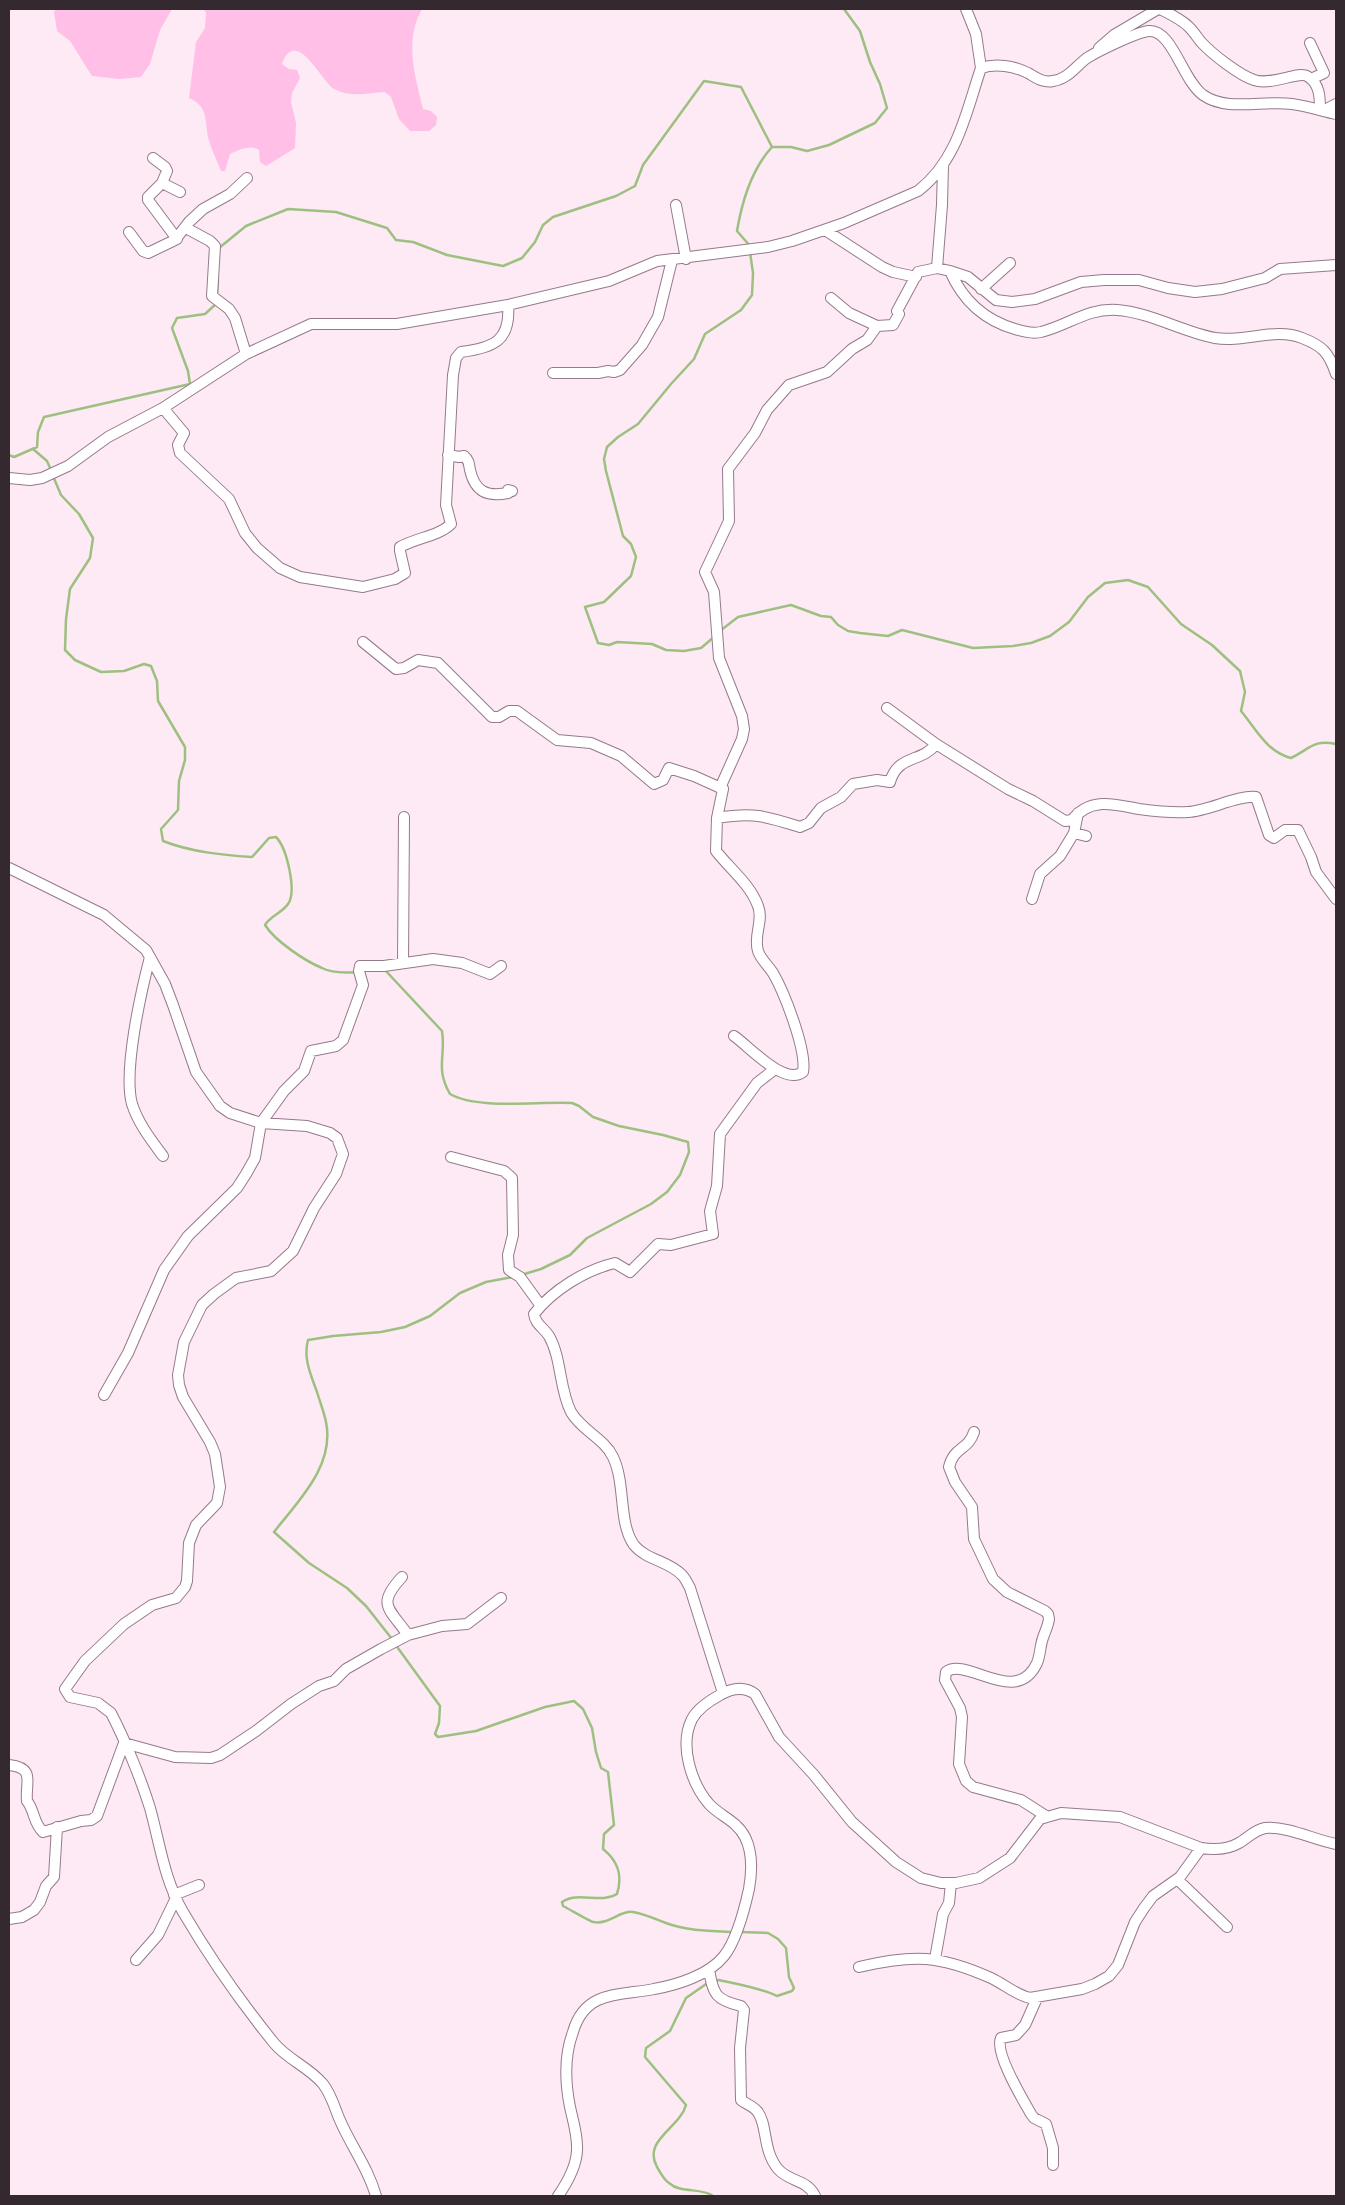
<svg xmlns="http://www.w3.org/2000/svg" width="1345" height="2205" font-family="'Work Sans',sans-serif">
<rect width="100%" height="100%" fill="#fdeaf5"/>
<path fill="#ffbfe7" d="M56,9H172L160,30L150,64L141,77L119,79L92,76L70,41L57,31L54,12Z
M202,9H422C404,41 415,76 423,109L431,111L437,117L436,125L429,131H410L399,119L391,97L385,92C367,93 351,98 334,89C322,83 296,25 282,64L289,69L297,70L300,78L292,93L291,102L296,123L295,148L266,166L260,162L259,150C250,144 239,150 230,154L225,171H221C217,161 212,151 209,141C204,123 210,107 189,98L196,42L205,28L206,12Z"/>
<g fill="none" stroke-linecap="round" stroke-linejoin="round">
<path stroke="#9dc080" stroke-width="2.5" d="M750,246L737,231C742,201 751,170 772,147H791L807,151L829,145L875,123L887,108L880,84L870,62L860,31L844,9
M219,248L246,226L288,209L336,212L387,228L396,240L413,242L447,255L503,266L522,258L535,242L543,225L553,217L616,196L635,186L643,165L704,81L741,87L772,147
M217,297L218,280
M33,449L47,461L51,470
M9,455L14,457L37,447L38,432L44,417L190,384L188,371L172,328L177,318L205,314L217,303
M53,476L61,495L79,514L93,538L90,558L70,589L66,619L65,650L75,660L101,672L124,671L144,664L151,666L157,681L158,701L185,747V760L179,781L178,810L161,829L163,841C191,852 222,855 252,857L269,838L276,837C287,848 297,892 288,904C282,913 270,916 265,925C275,941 305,961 322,968C332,973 346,973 357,972
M720,631L738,617L791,605L821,616L831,617L838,625L848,631L860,633L888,636L902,630L973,648L1013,646L1031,643L1050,636L1069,622L1088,597L1105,583L1128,580L1148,587L1181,624L1212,645L1240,671L1245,692L1241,711C1256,729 1267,752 1291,758C1310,749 1313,739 1336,744
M714,637L701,648L684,651L666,650L652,644L617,642L609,645L598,643L585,607L604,602L631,576L636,557L631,544L623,536L606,471L604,459L607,447L618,437L638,424L671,384L694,359L705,334L741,310L752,295L753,273L750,252
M385,970L442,1031C446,1056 435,1068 450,1094C478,1110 539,1101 572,1103L579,1106L593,1117L619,1126L663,1135L688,1142L689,1152L680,1175L667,1192L651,1204L587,1238L570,1255L541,1269L521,1275
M392,1639L366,1606L347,1588L309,1563L274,1532C298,1501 335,1466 326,1422C324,1412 320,1402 317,1392C311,1375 303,1359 308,1340L333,1336L381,1332L405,1327L430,1316L460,1293L486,1282L513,1277
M395,1644L440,1706L439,1723L435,1734L438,1737L476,1731L545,1707L574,1701L583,1709L592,1728L596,1752L601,1768L608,1772L614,1825L604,1834L603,1849C618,1861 623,1875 617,1894C601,1904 578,1891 562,1902L563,1906C569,1909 591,1922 593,1922C609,1925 620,1910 633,1912C645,1914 655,1919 666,1923C687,1931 712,1931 734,1932
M714,1981L719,1980C737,1984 761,1988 777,1996L792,1991L794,1988L789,1977L786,1948L778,1939L768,1933L740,1932
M709,1982L686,1998L670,2031L646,2048L645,2057L686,2105C680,2128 642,2140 657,2167C660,2172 664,2180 669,2183C681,2194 701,2187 713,2196"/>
<defs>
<path id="minor" d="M966,9L976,34L981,68
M1160,9C1170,14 1181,19 1189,27C1194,32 1197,37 1201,42C1212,54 1239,75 1254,80C1271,86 1298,71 1307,76C1320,83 1320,98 1320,110
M1310,43L1324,73L1311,79
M1099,48L1114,35L1158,9
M1323,111L1336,104
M153,158L165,167L167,171L162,183L148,197V200L177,239
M162,183L180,192
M676,205L686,259
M186,228L210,241L215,246L212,296L229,309L235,318L246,354
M825,230L882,267L893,272L916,277
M129,232L143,251L148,253L175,240L189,222L203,209L230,194L247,178
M937,268L942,205L943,165
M950,271C963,301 984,320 1015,329C1024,332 1032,334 1041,332C1069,325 1087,308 1117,310C1149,312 1183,332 1215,338C1244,343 1275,327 1302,338C1323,346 1329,353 1336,374
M981,289L1010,263
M831,298L849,313L877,326
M553,373H598L608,371L614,372L620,370L642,345L658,317L672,260
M163,408L184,433L178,445L180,453L229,499L245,533L257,548L280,568L300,577L363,587L395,579L405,573L400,551V547C416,538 439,536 451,524L446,505L453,375L456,358L461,352C493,348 511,341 508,305
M448,455L459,457L464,456C469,460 469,464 470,470C475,492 487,497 508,493V490L512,491
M9,478L30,480L42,478L68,466L108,437L163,408L246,354L311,324H397L508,305L609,281L657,261L768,247L792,241L844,223L918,191C958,160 966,112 981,68C996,63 1014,66 1028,73C1037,78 1043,83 1053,81C1068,79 1076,66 1087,58C1098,51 1137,32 1149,31C1172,29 1183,81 1203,95C1227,112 1263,100 1292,104C1307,106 1322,111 1336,114
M363,642L396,669L404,668L418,660L438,663L492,717H499L509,711H517L557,740L591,743L621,756L654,784L663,780L669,768L694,776L723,789L717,818L716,851C730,869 750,884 758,906C764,921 753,935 758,951C761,960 768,965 773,973C784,992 807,1050 803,1072C784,1086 750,1047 734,1036
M887,708L936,744
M720,788L742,739L744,729L742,716L719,658L714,592L705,572L729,521L728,469L755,433L767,410L789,385L827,372L852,349L867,340L877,326L893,325L899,314L897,311L918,272L937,268L950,271L968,277L996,300L1012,302L1035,299L1081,282L1104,280H1139L1168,288L1195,292L1222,289L1265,278L1280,269L1336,265
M717,818C754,812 765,816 800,827L809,823L821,808L841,797L853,784L877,780L890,782C898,754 922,763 936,744L1008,789L1033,801L1065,821L1072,820C1090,797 1113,804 1139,809C1154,811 1172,813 1188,812C1208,811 1238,795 1256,797L1269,835L1274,838L1285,830H1298L1311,857L1316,872L1336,899
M1074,833L1086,836
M9,868L104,915L146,950L165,984L173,1005L196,1072L220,1106L230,1113L261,1123L307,1126L330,1133L337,1138L343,1154L336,1174L314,1208L293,1251L271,1271L236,1278L214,1294L202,1305L184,1342L178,1375L179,1385L183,1397L210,1442L215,1454L220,1487L217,1503L196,1525L189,1543L187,1581L185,1587L176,1598L152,1605L124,1624L85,1661L65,1689L70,1697L98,1703L111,1713C125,1740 141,1779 150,1808C160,1844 164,1879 183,1912C210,1958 240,2001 274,2043C288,2060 309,2067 323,2084C331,2094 334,2106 339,2118C350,2145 368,2167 376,2196
M1032,899L1040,874L1060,856L1074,833L1078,813
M150,957C141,992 123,1071 132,1104C138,1123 151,1140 163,1156
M403,963L404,817
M451,1157L504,1171L512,1178L513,1235L508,1255L509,1270L520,1277L541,1306
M104,1395L128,1353L164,1270L188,1236L237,1188L246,1174L255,1158L261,1123L284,1091L304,1071L311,1051L336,1046L343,1040L363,985L359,971L360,966H384L433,959L462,963L490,974L501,966
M974,1432C968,1451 954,1446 949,1467L955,1482L972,1507L974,1539L993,1579L1007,1592L1045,1611L1048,1614L1049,1619C1048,1627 1044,1633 1042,1641C1040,1648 1040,1656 1037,1663C1016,1708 967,1656 946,1672L945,1680L960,1708L962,1717L959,1764L966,1781L973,1787L1021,1800L1046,1816
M402,1577C376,1605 389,1608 408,1635
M723,1693L690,1588C688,1584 685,1578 682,1575C669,1561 646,1560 634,1545C618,1523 626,1484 613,1457C604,1438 581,1430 571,1412C559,1389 562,1359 549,1336C544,1328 535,1324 534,1314C553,1290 585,1270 615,1263L630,1272L658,1244L671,1245L713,1234L710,1211L717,1186L720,1134L757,1083L775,1069
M9,1765C36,1768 25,1782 27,1801C35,1811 33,1823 43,1832L81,1821L91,1820L97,1816L124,1743L175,1757L211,1758L220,1755L256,1731L291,1704L319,1686L334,1681L346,1669L381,1649L408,1635L442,1626L467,1624L501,1598
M1177,1879L1227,1927
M174,1895L199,1885
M9,1919L22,1917L34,1910L40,1902L46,1886L54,1877L57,1827
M935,1959L943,1914L949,1903L951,1883
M136,1960L158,1935L176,1898
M859,1967C914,1954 939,1955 991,1978C1004,1984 1016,1995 1030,1998L1082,1989L1095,1984L1109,1976L1118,1965L1135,1922L1144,1908L1153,1896L1180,1877L1201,1848
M709,1969C713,1995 716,2000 741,2006L744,2010L740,2048L741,2100C746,2104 753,2106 757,2111C768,2124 762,2150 778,2169C789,2182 807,2179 815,2196
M1037,1998L1025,2025L1016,2035L1001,2038C994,2052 1023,2100 1031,2114L1034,2118L1046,2124L1053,2148V2165
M558,2196C567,2183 576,2168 577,2151C578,2136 573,2121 570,2107C565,2082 564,2056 573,2032C577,2018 585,2006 598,2000C615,1992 636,1993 654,1989C677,1985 709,1975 724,1956C736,1941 745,1907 749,1889C752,1872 753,1853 745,1837C737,1821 720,1816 709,1804C691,1783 679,1745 692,1719C698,1708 709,1701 720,1695C732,1688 744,1686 755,1694L779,1737L814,1775L852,1822L896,1862L921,1878L941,1883H956L979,1878L1010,1858L1040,1819L1061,1813L1120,1817L1201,1848C1214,1850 1227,1850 1239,1843C1248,1838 1254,1830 1265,1828C1288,1826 1314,1840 1336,1844"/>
</defs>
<use href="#minor" stroke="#96798b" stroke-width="12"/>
<use href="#minor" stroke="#fff" stroke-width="10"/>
</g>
<rect width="1345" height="2205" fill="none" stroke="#352930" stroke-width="20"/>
</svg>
